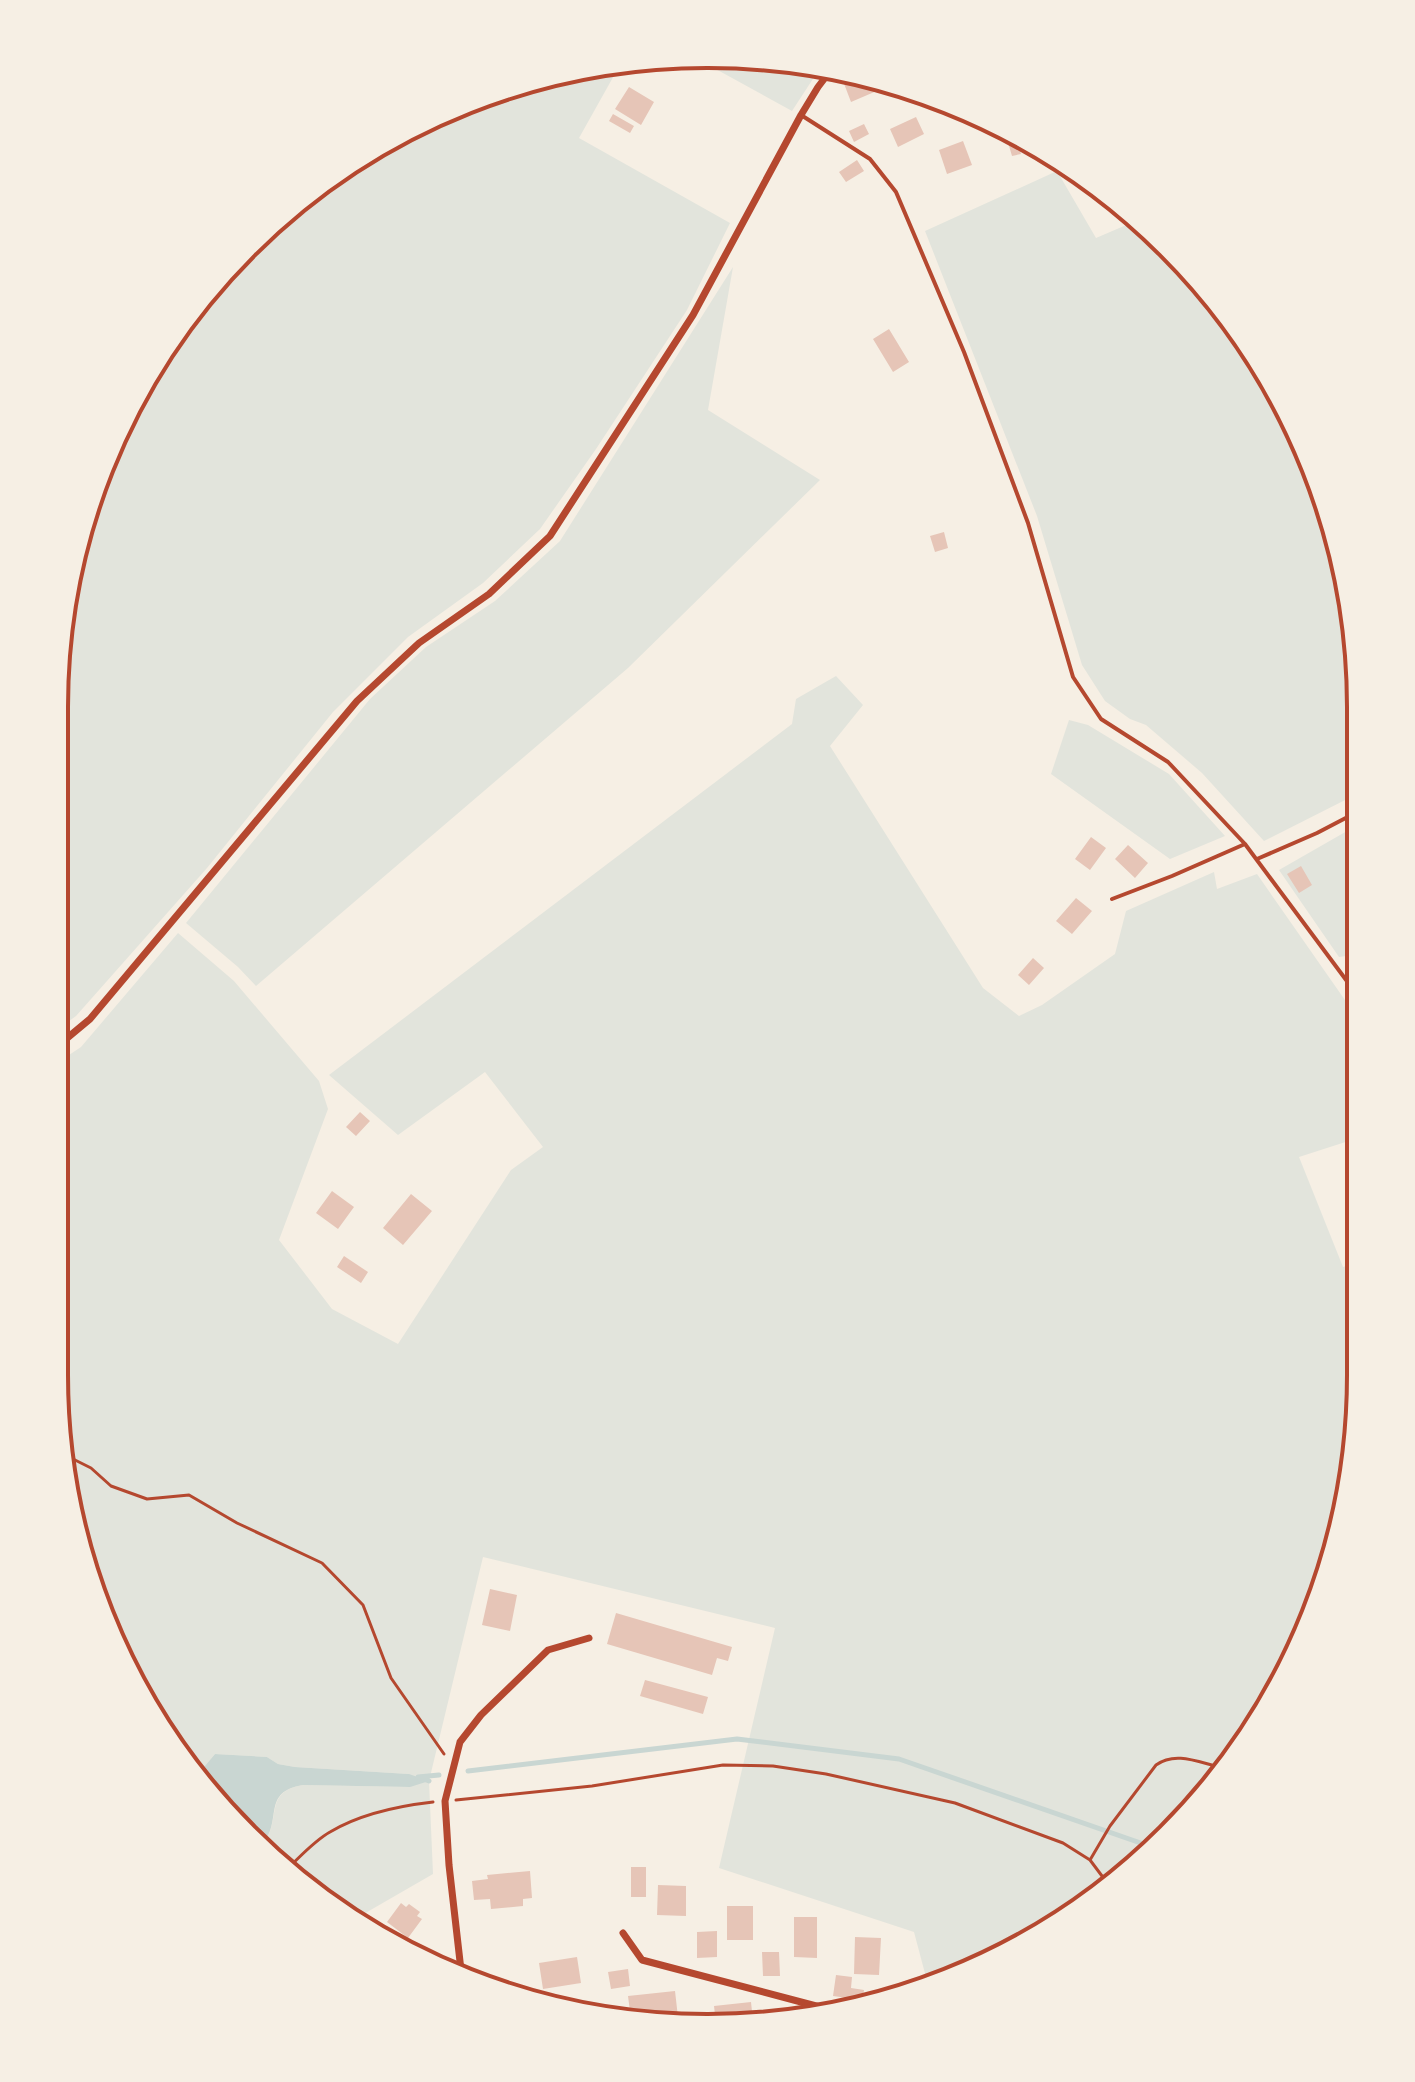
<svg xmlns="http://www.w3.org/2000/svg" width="1415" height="2082" font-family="Jost,sans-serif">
<rect width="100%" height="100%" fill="#f6efe4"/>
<path fill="#e2e4dc" d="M707,54L822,65L792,111L692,56Z
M621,63L579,138L730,223L687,310L596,449L540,529L483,583L408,637L333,712L207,868L76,1016L54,1032V708L66,580L122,418L245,246L344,164L457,104L580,67Z
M1057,171L1096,238L1138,220L1169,245L1251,344L1311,457L1348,580L1361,707V792L1264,841L1202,773L1146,725L1130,719L1105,701L1082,665L1037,516L925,231Z
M733,267L708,410L820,480L628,668L256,986L238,967L186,923L370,699L426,647L495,601L560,541Z
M836,676L863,705L830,746L983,988L1019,1016L1042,1005L1115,954L1126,911L1214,872L1217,889L1257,874L1361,1023V1137L1299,1157L1343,1267L1361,1261V1374L1349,1502L1328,1563H1319L1293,1664L1170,1836L1034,1941L927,1981L914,1932L719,1868L775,1628L483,1557L429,1781L433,1874L355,1919L309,1893L263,1843C283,1820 262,1792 303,1785L410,1787L409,1774L295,1767L278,1764L267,1757L215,1754L198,1774L164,1738L89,1584L54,1374V1065L81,1047L178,933L234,981L319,1081L328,1109L279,1240L332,1309L398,1344L511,1170L543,1147L485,1072L398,1135L329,1075L792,724L796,699Z
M1069,720L1088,725L1169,774L1225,836L1170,859L1051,774Z
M1361,823V954L1339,957L1279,870Z"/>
<path fill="#c9d6d2" d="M215,1754L267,1757L278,1764L295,1767L409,1774L429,1781L410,1787L303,1785C261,1792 283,1820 263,1843L198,1774Z"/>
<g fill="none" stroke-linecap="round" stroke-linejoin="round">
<path stroke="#c9d6d2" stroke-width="5" d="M468,1771L737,1739L899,1759L1155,1848
M429,1781L418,1777L439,1775"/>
</g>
<path fill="#e6c5b7" d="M859,74L893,84L851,102L843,81Z
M629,87L654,102L641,125L615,109Z
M613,114L634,126L630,133L609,121Z
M916,117L924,134L898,147L890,129Z
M864,124L869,134L854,142L849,131Z
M1016,136L1021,154L1012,156L1007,139Z
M963,141L972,165L947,174L939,150Z
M857,160L864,171L846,182L839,172Z
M889,329L909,362L893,372L873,339Z
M944,532L948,548L935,552L930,536Z
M1091,837L1106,848L1090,870L1075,859Z
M1128,845L1148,863L1135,878L1115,859Z
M1301,866L1312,885L1299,893L1287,874Z
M1076,898L1092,911L1072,934L1056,921Z
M1033,958L1044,968L1029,985L1018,975Z
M360,1112L370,1121L356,1136L346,1127Z
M332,1191L354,1207L338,1229L316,1213Z
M411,1194L432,1211L403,1245L383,1228Z
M344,1256L368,1272L361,1283L337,1267Z
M490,1589L517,1595L510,1631L482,1625Z
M616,1613L732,1647L728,1661L717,1658L712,1675L607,1644Z
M645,1680L708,1697L703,1714L640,1696Z
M631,1867H646V1897H631Z
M530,1871L532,1898L523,1899V1906L491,1909L490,1899L474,1900L472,1881L488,1879L487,1875Z
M658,1885L686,1886V1916L657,1915Z
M401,1903L406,1907L409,1904L420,1912L417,1916L422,1919L408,1938L387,1922Z
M727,1906H753V1940H727Z
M794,1917H817V1958L794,1957Z
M717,1931V1957L697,1958V1932Z
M855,1937L881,1938L879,1975L854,1974Z
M762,1952H779L780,1976H763Z
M577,1957L581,1983L543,1989L539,1963Z
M628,1969L630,1986L611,1989L608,1972Z
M836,1975L852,1977L851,1988L864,1990L862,2000L833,1996Z
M675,1991L679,2026L664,2027L631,2019L628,1996Z
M751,2002L753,2021L716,2023L714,2006Z"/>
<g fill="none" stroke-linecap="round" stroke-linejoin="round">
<path stroke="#b5482f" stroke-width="3" d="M67,1456L91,1468L111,1486L147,1499L189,1495L237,1523L322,1563L363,1605L391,1678L444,1754
M456,1800L592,1786L723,1765L773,1766L826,1774L955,1803L1063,1843L1090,1860L1108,1884
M1090,1860L1110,1826L1156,1765C1175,1751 1198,1762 1219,1767
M287,1869C301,1856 314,1841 330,1832C360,1814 398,1806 433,1802"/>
<path stroke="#b5482f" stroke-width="4" d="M801,115L870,159L896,192L964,352L1028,523L1073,677L1101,719L1168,762L1245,844L1361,1000
M1257,859L1317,833L1361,810
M1112,899L1172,876L1245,844"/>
<path stroke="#b5482f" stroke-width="7" d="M54,1049L90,1019L357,701L419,643L489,594L550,536L693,315L801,115L818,87L834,66
M623,1933L642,1960L820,2007L832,2016
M462,1979L449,1865L445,1801L460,1742L481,1715L548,1650L589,1638"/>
</g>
<path d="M0 0H1415V2082H0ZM707 68H708A639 639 0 0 1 1347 707V1375A639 639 0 0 1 708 2014H707A639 639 0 0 1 68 1375V707A639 639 0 0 1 707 68Z" fill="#f6efe4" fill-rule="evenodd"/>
<path fill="none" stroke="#b5482f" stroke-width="4" d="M707 68H708A639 639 0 0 1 1347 707V1375A639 639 0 0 1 708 2014H707A639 639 0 0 1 68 1375V707A639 639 0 0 1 707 68Z"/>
</svg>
